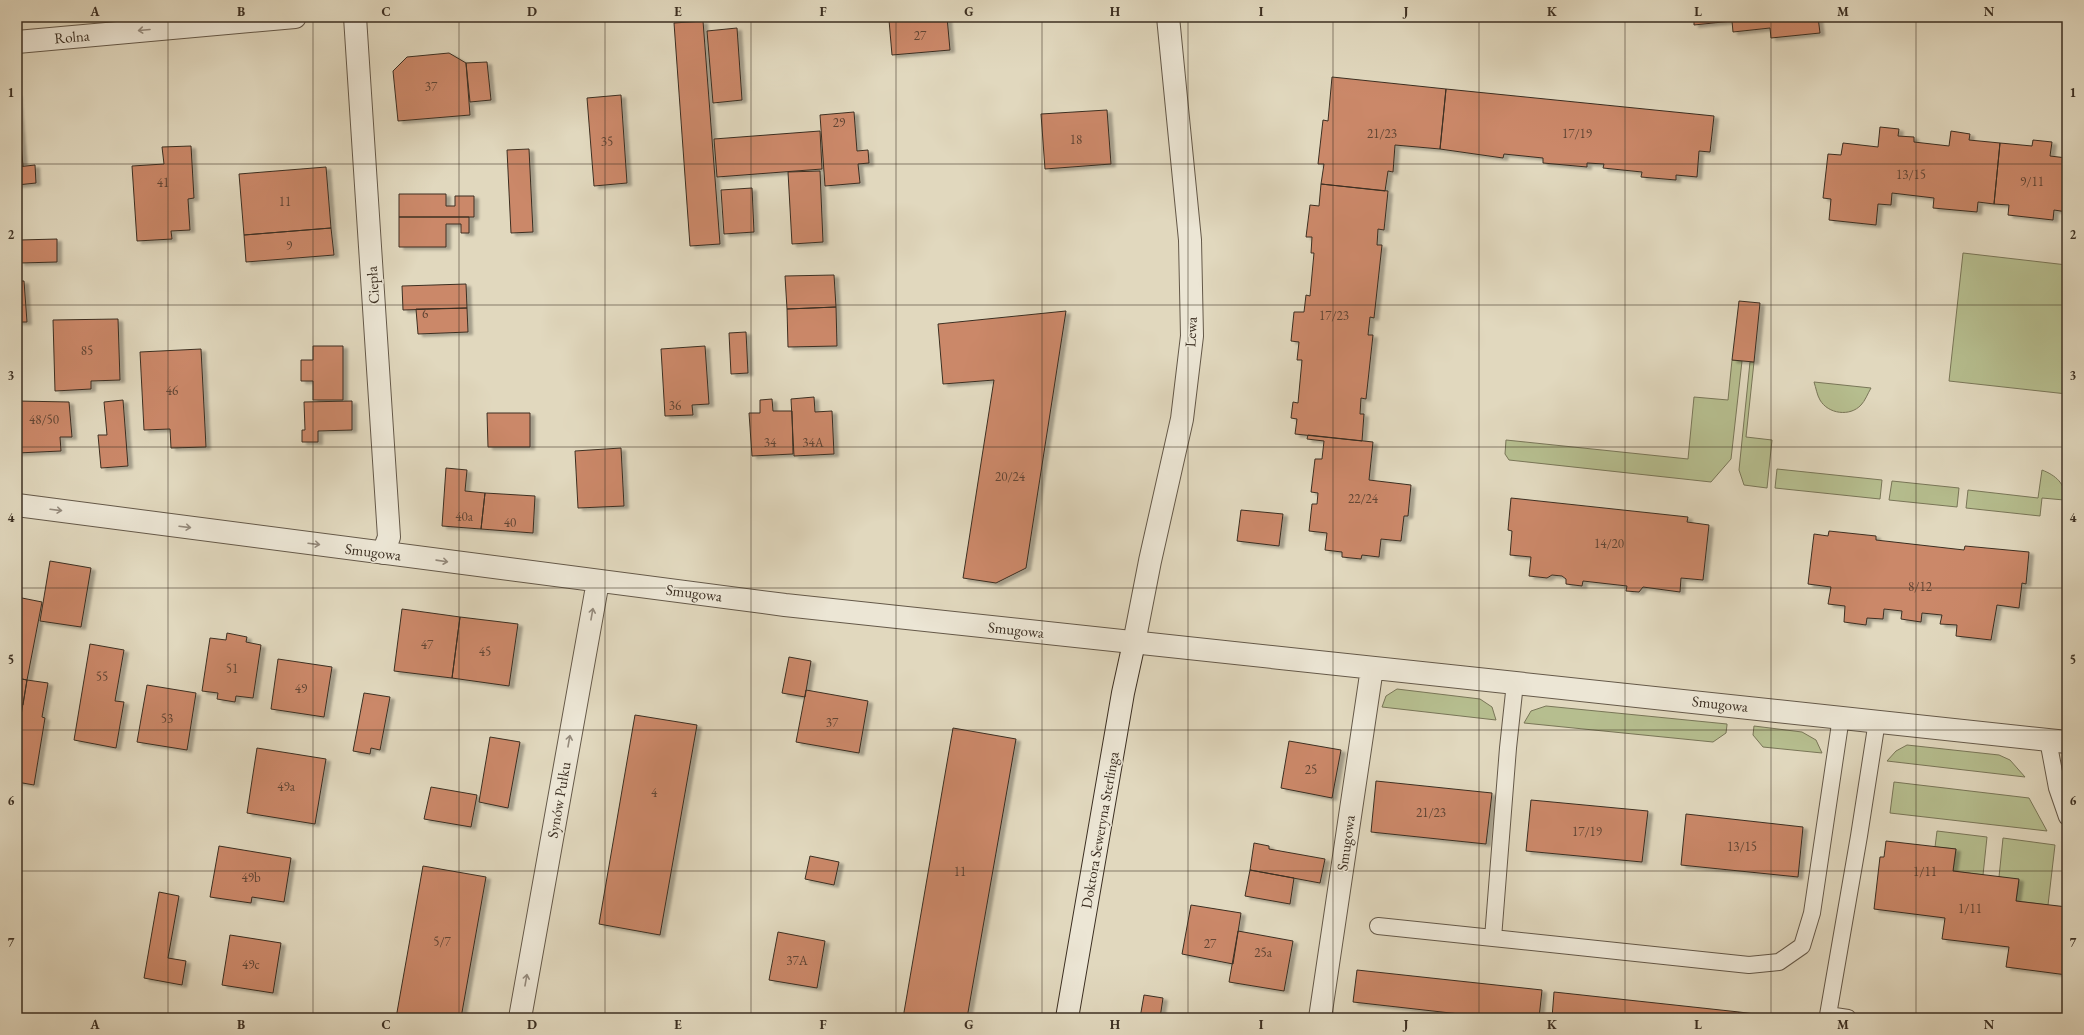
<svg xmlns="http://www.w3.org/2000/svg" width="2084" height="1035" font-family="'EB Garamond',serif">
<defs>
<filter id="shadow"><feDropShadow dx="4.5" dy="2.5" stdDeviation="1" flood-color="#0004"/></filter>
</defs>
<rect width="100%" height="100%" fill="#e1d8be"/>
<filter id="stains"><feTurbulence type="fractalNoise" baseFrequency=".005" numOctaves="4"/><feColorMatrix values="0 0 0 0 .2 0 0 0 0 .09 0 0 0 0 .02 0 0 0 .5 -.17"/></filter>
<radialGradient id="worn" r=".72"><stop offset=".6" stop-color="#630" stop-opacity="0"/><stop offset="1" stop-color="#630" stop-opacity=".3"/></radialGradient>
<path fill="#b6be8f" stroke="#797658" d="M1963,253L2067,265V394L1949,381Z
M1732,360L1742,361L1731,459L1711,482L1509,460L1505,454L1506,440L1688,459L1694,397L1728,400Z
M1750,362H1754L1746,437L1772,440L1767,488L1744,485L1739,470Z
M1814,382L1871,388C1868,393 1865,401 1861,405C1850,417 1828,414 1820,400C1817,395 1816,388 1814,382Z
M1777,469L1882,480L1880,499L1775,488Z
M2042,470C2055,475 2067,484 2064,500L2042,498L2040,516L1966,508L1968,490L2038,498Z
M1892,481L1959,488L1957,507L1889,500Z
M1397,689L1480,699L1492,707L1496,720L1382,707L1386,696Z
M1546,706L1727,724V725L1726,733L1713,742L1524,723L1531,711Z
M1754,726L1802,732L1816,740L1822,753L1763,747L1753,735Z
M1907,745L1999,755L2010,760L2025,777L1887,761L1896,751Z
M1894,782L2029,798L2047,831L1890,813Z
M1937,831L1987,837L1983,875L1953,871L1956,849L1935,847Z
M2003,838L2055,845L2048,905L2016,901L2019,880L1999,877Z"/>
<path fill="#cb8869" stroke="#3c2f22" filter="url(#shadow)" d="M929,17H947L950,50L892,55L889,20Z
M1694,17H1818L1820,33L1771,38L1770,28L1733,32L1732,21L1694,25Z
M703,21L720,244L690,246L674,23Z
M737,28L742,100L713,103L707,31Z
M449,53L466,63L470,115L398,121L393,71L407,57Z
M487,62L491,100L470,102L466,63Z
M1332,77L1446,89L1440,149L1395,145L1393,172L1388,171L1385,191L1321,184L1324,164H1318L1323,120L1328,121Z
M1446,89L1714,116L1710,152L1699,151L1697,177L1676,175V180L1641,177L1642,172L1603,168L1604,164L1587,163V167L1543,163V158L1504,154L1503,158L1440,149Z
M17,94L23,166L17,167Z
M621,95L627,183L594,186L587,98Z
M1107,110L1111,164L1045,169L1041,114Z
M854,112L857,151L868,150L869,163L858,164L860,183L825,186L820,115Z
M1880,127L1899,129L1898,136L1914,137V142L1949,146L1951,131L1970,134L1969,140L2000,143L1994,204L1978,202L1977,212L1933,208L1934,198L1892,193L1891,205L1878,204L1876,225L1829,220L1831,199L1823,198L1828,154L1841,155L1843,143L1878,147Z
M820,131L822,169L717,177L714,139Z
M2033,140L2052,142L2050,156L2067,158V212L2054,210L2053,220L2008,215L2009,205L1994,204L2000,143L2032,146Z
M191,146L194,198L188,199L190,230L171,231L172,239L137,241L132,166L164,164L162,147Z
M529,149L533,232L511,233L507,150Z
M35,165L36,183L17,185V167Z
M326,167L331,228L244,235L239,174Z
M820,171L823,242L792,244L788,172Z
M1321,184L1388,191L1384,230L1378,229L1377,245H1382L1374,318L1370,317L1368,335H1373L1366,399L1361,398L1360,414H1364L1362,441L1295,434L1297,419L1291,418L1293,402L1298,403L1302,360H1297L1299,342L1291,341L1294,312H1304L1306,295L1310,296L1314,253H1311L1312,237H1306L1310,205L1319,206Z
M752,188L754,232L724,234L721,190Z
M399,194H446V206H455V196H474V217H399Z
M399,217H469V233H461V224H446V247H399Z
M331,228L334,255L246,262L244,235Z
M57,239V262L20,263V240Z
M834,275L836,307L787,309L785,276Z
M17,281H24L27,322H17Z
M466,284L467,308L403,310L402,286Z
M1739,301L1760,303L1754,362L1732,360Z
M836,307L837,346L788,347L787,309Z
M467,308L468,332L418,334L416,309Z
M1066,311L1026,568L996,583L963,578L994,380L943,384L938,324Z
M118,319L120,380L91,381V389L55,391L53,320Z
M746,332L748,373L731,374L729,333Z
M313,346H343V400H313V381H301V360H313Z
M705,346L709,404L692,405L693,415L665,416L661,349Z
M201,349L206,447L171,448L170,429L144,430L140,352Z
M814,397L815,412L832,411L834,454L794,456L791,399Z
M772,399L773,411H792L793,454L752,456L749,413H760V400Z
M123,400L128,466L101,468L98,435H107L104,402Z
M17,401L69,402L72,437H60L61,451L17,453Z
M352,401V430L318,431V442H302V430H305L304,402Z
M487,413H530V447H488Z
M1308,435L1373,442L1369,480L1411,485L1408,516H1404L1401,541L1381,539L1379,557L1362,555L1361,559L1342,557V552L1325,550L1327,533L1309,531L1312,504H1317L1318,493L1311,492L1315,459H1322L1324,441L1307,439Z
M621,448L624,506L578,508L575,451Z
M446,468L467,470L465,491L485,493L481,529L442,526Z
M485,493L535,496L533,533L481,529Z
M1511,498L1688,517L1687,522L1709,525L1703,580L1681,578L1680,592L1643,587L1639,592L1626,591L1627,586L1583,581L1582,586L1566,584V579L1562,576L1552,575L1547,578L1529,576L1531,557L1510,555L1512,531L1508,530Z
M1241,510L1283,514L1279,546L1237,541Z
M1829,531L1876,536V540L1964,550L1965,546L2029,552L2026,584L2022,583L2019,608L1997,605L1991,640L1956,636L1957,625L1940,624L1942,615L1922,613L1921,622L1901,619L1902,611L1884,609L1883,619L1867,618L1866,625L1844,622L1845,606L1828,604L1831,587L1808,584L1814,534L1828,536Z
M50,561L91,568L81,627L40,621Z
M17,597L42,602L27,680L17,678Z
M402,609L460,617L452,678L394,671Z
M460,617L518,624L509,686L452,678Z
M227,633L247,637L246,642L261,645L253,698L236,696L235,702L217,699L218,693L202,691L210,638L226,640Z
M90,644L124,650L115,701L124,702L116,748L74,740Z
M789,657L811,661L805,697L782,693Z
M278,659L332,667L324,717L271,709Z
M17,678L27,680L23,705L17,704Z
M27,680L48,683L42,717L45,718L34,785L17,782V739Z
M147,685L196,693L187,750L137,742Z
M806,690L868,701L859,753L796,742Z
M364,693L390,697L380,750L371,748L370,754L353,751Z
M635,715L697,725L660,935L599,924Z
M953,728L1016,739L967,1018H903Z
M490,737L520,742L508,808L479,802Z
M1289,741L1341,750L1332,798L1281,788Z
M257,748L326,759L315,824L247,813Z
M1376,781L1492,793L1486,844L1371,832Z
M431,787L477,795L471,827L424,819Z
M1531,800L1648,811L1642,862L1526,851Z
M1686,814L1803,827L1798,877L1681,865Z
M1886,841L1956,849L1953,871L2019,879L2016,901L2067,907V975L2006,967L2009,947L1942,939L1945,918L1874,909L1880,857H1884Z
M1254,843L1269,846V849L1325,859L1320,883L1250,870Z
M219,846L291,858L284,902L252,897L251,903L210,897Z
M810,856L839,862L834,885L805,879Z
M423,866L486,877L461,1018H396Z
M1250,870L1294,878L1290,904L1245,896Z
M159,892L179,896L168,958L186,961L182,985L144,978Z
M1191,905L1241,913L1233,964L1182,954Z
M1238,931L1293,941L1284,991L1229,982Z
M778,932L825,941L817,988L769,980Z
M230,935L281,943L273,993L222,985Z
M1357,970L1542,990L1539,1018H1495L1353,1002Z
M1554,992L1739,1012L1738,1018H1552Z
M1144,995L1163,998L1160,1018H1140Z
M1739,1012L1755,1014V1018H1738Z"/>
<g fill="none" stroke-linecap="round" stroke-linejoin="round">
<defs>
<path id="lane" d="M1515,683L1508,748L1493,938L1749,965L1779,962L1802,946L1812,913L1841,717
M2048,740L2057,788L2067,817
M1378,926L1493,938
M1848,1018L1828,1015L1859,836L1877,721"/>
<path id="street" d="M355,17L389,537L383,553
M17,42L295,17
M17,505L785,605L2067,742
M1134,643L1150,561L1182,419L1192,336L1190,240L1168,17
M520,1018L598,581
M1320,1018L1372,668"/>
<path id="secondary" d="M1067,1018L1123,693L1134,643"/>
</defs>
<use href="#lane" stroke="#655949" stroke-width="18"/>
<use href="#street" stroke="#655949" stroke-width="24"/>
<use href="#secondary" stroke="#3c2f22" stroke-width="24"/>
<use href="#lane" stroke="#ece6d5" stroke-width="16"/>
<use href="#street" stroke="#ece6d5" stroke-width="22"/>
<use href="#secondary" stroke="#ece6d5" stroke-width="22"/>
</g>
<defs><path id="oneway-shaft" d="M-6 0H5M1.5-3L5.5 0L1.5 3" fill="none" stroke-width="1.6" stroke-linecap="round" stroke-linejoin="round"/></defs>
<g stroke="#948a7c">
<use href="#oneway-shaft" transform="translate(144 30) rotate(175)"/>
<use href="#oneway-shaft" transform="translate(56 510) rotate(7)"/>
<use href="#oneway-shaft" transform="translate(185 527) rotate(7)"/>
<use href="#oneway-shaft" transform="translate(314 544) rotate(7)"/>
<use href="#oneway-shaft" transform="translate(442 561) rotate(8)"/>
<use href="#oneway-shaft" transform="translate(592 614) rotate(-80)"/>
<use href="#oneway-shaft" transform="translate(569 741) rotate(-80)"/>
<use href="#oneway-shaft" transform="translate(526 980) rotate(-80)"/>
</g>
<path fill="none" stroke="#3c2f22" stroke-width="1" stroke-opacity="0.55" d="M168,17V1018M313,17V1018M459,17V1018M605,17V1018M751,17V1018M896,17V1018M1042,17V1018M1188,17V1018M1333,17V1018M1479,17V1018M1625,17V1018M1771,17V1018M1916,17V1018M17,164H2067M17,305H2067M17,447H2067M17,588H2067M17,730H2067M17,871H2067"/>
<g text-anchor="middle" stroke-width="3" stroke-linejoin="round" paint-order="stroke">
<g font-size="13" fill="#604534">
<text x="920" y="40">27</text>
<text x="431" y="91">37</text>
<text x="839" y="127">29</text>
<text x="1382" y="138">21/23</text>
<text x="1577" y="138">17/19</text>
<text x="1076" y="144">18</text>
<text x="607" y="146">35</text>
<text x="1911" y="179">13/15</text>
<text x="2032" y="186">9/11</text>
<text x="163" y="187">41</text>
<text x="285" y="206">11</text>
<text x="289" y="250">9</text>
<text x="425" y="318">6</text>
<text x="1334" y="320">17/23</text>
<text x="87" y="355">85</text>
<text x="172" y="395">46</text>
<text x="675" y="410">36</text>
<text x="44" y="424">48/50</text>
<text x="770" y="447">34</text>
<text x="813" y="447">34A</text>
<text x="1010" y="481">20/24</text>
<text x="1363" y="503">22/24</text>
<text x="464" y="521">40a</text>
<text x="510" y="527">40</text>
<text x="1609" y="548">14/20</text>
<text x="1920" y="591">8/12</text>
<text x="427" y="649">47</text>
<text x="485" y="656">45</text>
<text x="232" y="673">51</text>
<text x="102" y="681">55</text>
<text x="301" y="693">49</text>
<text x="167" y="723">53</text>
<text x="832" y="727">37</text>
<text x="1311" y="774">25</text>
<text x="286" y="791">49a</text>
<text x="654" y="797">4</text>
<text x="1431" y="817">21/23</text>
<text x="1587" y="836">17/19</text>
<text x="1742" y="851">13/15</text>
<text x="960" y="876">11</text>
<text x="1925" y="876">1/11</text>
<text x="251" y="882">49b</text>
<text x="1970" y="913">1/11</text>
<text x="442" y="946">5/7</text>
<text x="1210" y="948">27</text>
<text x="1263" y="957">25a</text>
<text x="797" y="965">37A</text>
<text x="251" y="969">49c</text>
</g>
<g font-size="15" fill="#3c2f22" stroke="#ece6d5">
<text transform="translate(72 37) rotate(-5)" y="5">Rolna</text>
<text transform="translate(373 285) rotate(-94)" y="5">Ciepła</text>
<text transform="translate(1191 332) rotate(-87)" y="5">Lewa</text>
<text transform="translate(373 552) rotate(7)" y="5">Smugowa</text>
<text transform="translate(694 593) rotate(7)" y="5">Smugowa</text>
<text transform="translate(1016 630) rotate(6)" y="5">Smugowa</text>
<text transform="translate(1720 704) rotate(6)" y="5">Smugowa</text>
<text transform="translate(559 800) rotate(-80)" y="5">Synów Pułku</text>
<text transform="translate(1100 830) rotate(-80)" y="5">Doktora Seweryna Sterlinga</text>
<text transform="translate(1346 843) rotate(-82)" y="5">Smugowa</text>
</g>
</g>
<rect width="2084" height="1035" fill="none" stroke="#e1d8be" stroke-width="44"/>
<rect x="22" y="22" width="2040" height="991" fill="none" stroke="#3c2f22" stroke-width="1.5"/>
<g font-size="13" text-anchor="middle" font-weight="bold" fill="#3c2f22">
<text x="95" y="16">A</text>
<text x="241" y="16">B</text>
<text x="386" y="16">C</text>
<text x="532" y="16">D</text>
<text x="678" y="16">E</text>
<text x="823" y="16">F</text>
<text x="969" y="16">G</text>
<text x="1115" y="16">H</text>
<text x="1261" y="16">I</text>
<text x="1406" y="16">J</text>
<text x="1552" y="16">K</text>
<text x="1698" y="16">L</text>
<text x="1843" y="16">M</text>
<text x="1989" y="16">N</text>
<text x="11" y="97">1</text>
<text x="2073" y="97">1</text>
<text x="11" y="239">2</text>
<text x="2073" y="239">2</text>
<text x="11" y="380">3</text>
<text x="2073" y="380">3</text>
<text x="11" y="522">4</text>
<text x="2073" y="522">4</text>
<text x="11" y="664">5</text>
<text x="2073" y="664">5</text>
<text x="11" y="805">6</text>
<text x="2073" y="805">6</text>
<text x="11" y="947">7</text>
<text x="2073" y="947">7</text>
<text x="95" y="1029">A</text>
<text x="241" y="1029">B</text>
<text x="386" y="1029">C</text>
<text x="532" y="1029">D</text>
<text x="678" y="1029">E</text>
<text x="823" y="1029">F</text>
<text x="969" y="1029">G</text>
<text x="1115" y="1029">H</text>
<text x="1261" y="1029">I</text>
<text x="1406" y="1029">J</text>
<text x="1552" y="1029">K</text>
<text x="1698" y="1029">L</text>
<text x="1843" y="1029">M</text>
<text x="1989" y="1029">N</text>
</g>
<rect width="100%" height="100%" filter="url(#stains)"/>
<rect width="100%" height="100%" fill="url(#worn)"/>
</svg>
